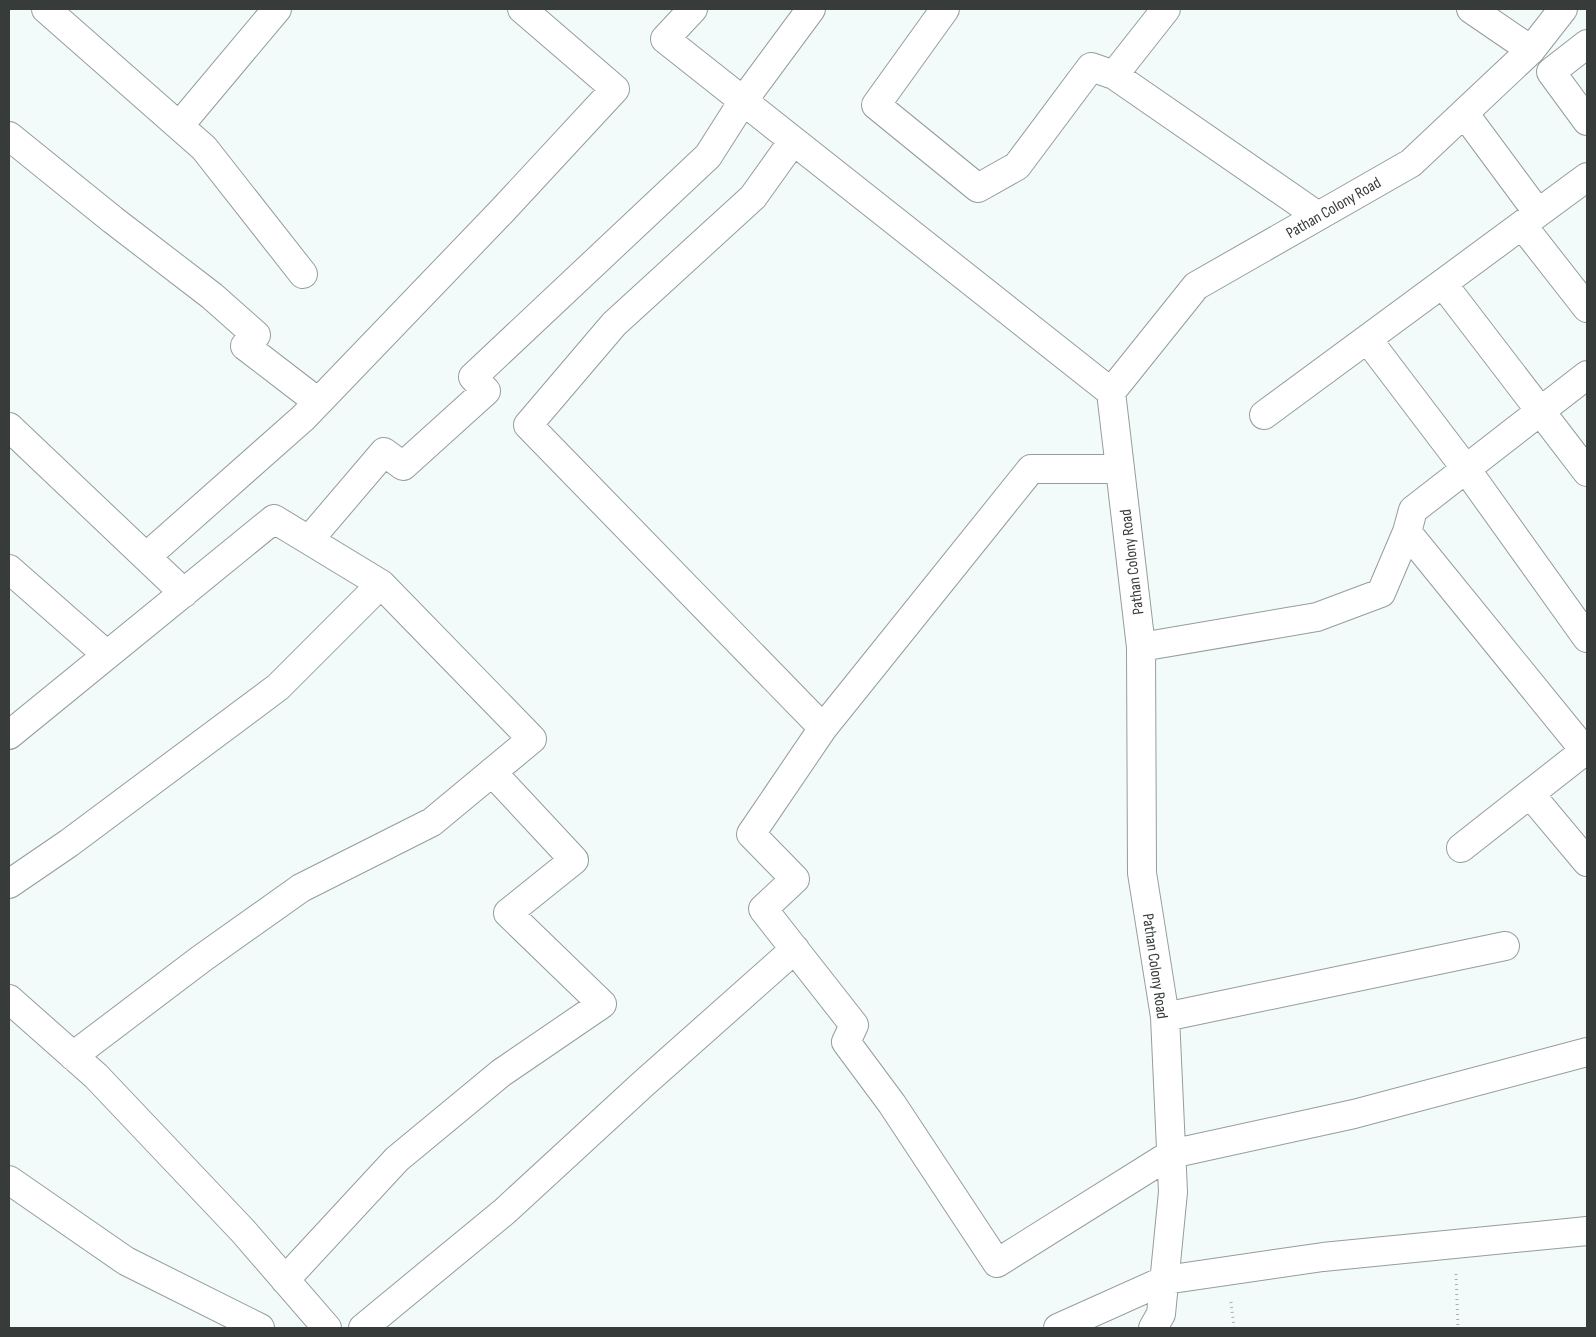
<svg xmlns="http://www.w3.org/2000/svg" width="1596" height="1337" font-family="'Sofia Sans Condensed',sans-serif">
<rect width="100%" height="100%" fill="#f2fafa"/>
<g fill="none" stroke-linecap="round" stroke-linejoin="round">
<defs>
<path id="minor" d="M46,9L204,148L303,274
M693,9L665,39L1111,392
M945,9L876,105L978,188L1017,166L1091,67L1114,75
M1166,9L1114,75L1318,216
M1471,9L1531,50
M1587,44L1551,72L1587,121
M1464,113L1538,213
M179,126L277,9
M9,136L113,220L212,296L256,335L245,346L318,402
M793,141L753,197L614,324L528,425L823,728L1031,469H1120
M1522,225L1587,308
M1443,284L1587,472
M1368,340L1466,469L1587,638
M1264,415L1587,177
M9,427L184,593
M1407,532L1585,751
M309,540L384,452L403,466L486,391L473,377L708,156L743,101L811,9
M146,557L303,418L501,212L615,89L522,9
M9,569L107,655
M1141,647L1317,617L1381,593L1407,532L1413,510L1587,375
M823,728L751,834L795,879L763,909L854,1025L846,1042L892,1104L997,1263L1171,1154L1354,1114L1587,1052
M9,735L274,519L381,584
M1530,794L1587,862
M1461,848L1587,749
M9,884L69,843L278,687L381,584L532,739L432,822L301,888L201,959L73,1056
M9,999L96,1076L243,1231L327,1328
M1165,1017L1505,946
M9,1180L126,1261L260,1328
M285,1280L397,1159L501,1073L602,1004L508,913L574,860L492,772
M363,1328L505,1211L643,1084L795,949
M1058,1328L1165,1280L1323,1257L1587,1231
M1153,1328L1161,1314L1173,1192L1165,1017L1142,873L1141,647L1111,392L1196,286L1411,163L1531,50L1563,9"/>
</defs>
<use href="#minor" stroke="#959d9c" stroke-width="30"/>
<path stroke="#aab0b0" stroke-width="3" stroke-dasharray="1 4" stroke-linecap="butt" d="M1456,1274L1458,1328
M1231,1302L1234,1328"/>
<use href="#minor" stroke="#fff" stroke-width="28"/>
</g>
<g text-anchor="middle" stroke-width="4" stroke-linejoin="round" paint-order="stroke">
<g font-size="16" fill="#373b3a" stroke="#fff">
<text transform="translate(1333 207) rotate(-30)" y="6">Pathan Colony Road</text>
<text transform="translate(1131 562) rotate(-97)" y="6">Pathan Colony Road</text>
<text transform="translate(1156 966) rotate(82)" y="6">Pathan Colony Road</text>
</g>
</g>
<rect width="1596" height="1337" fill="none" stroke="#373b3a" stroke-width="20"/>
</svg>
